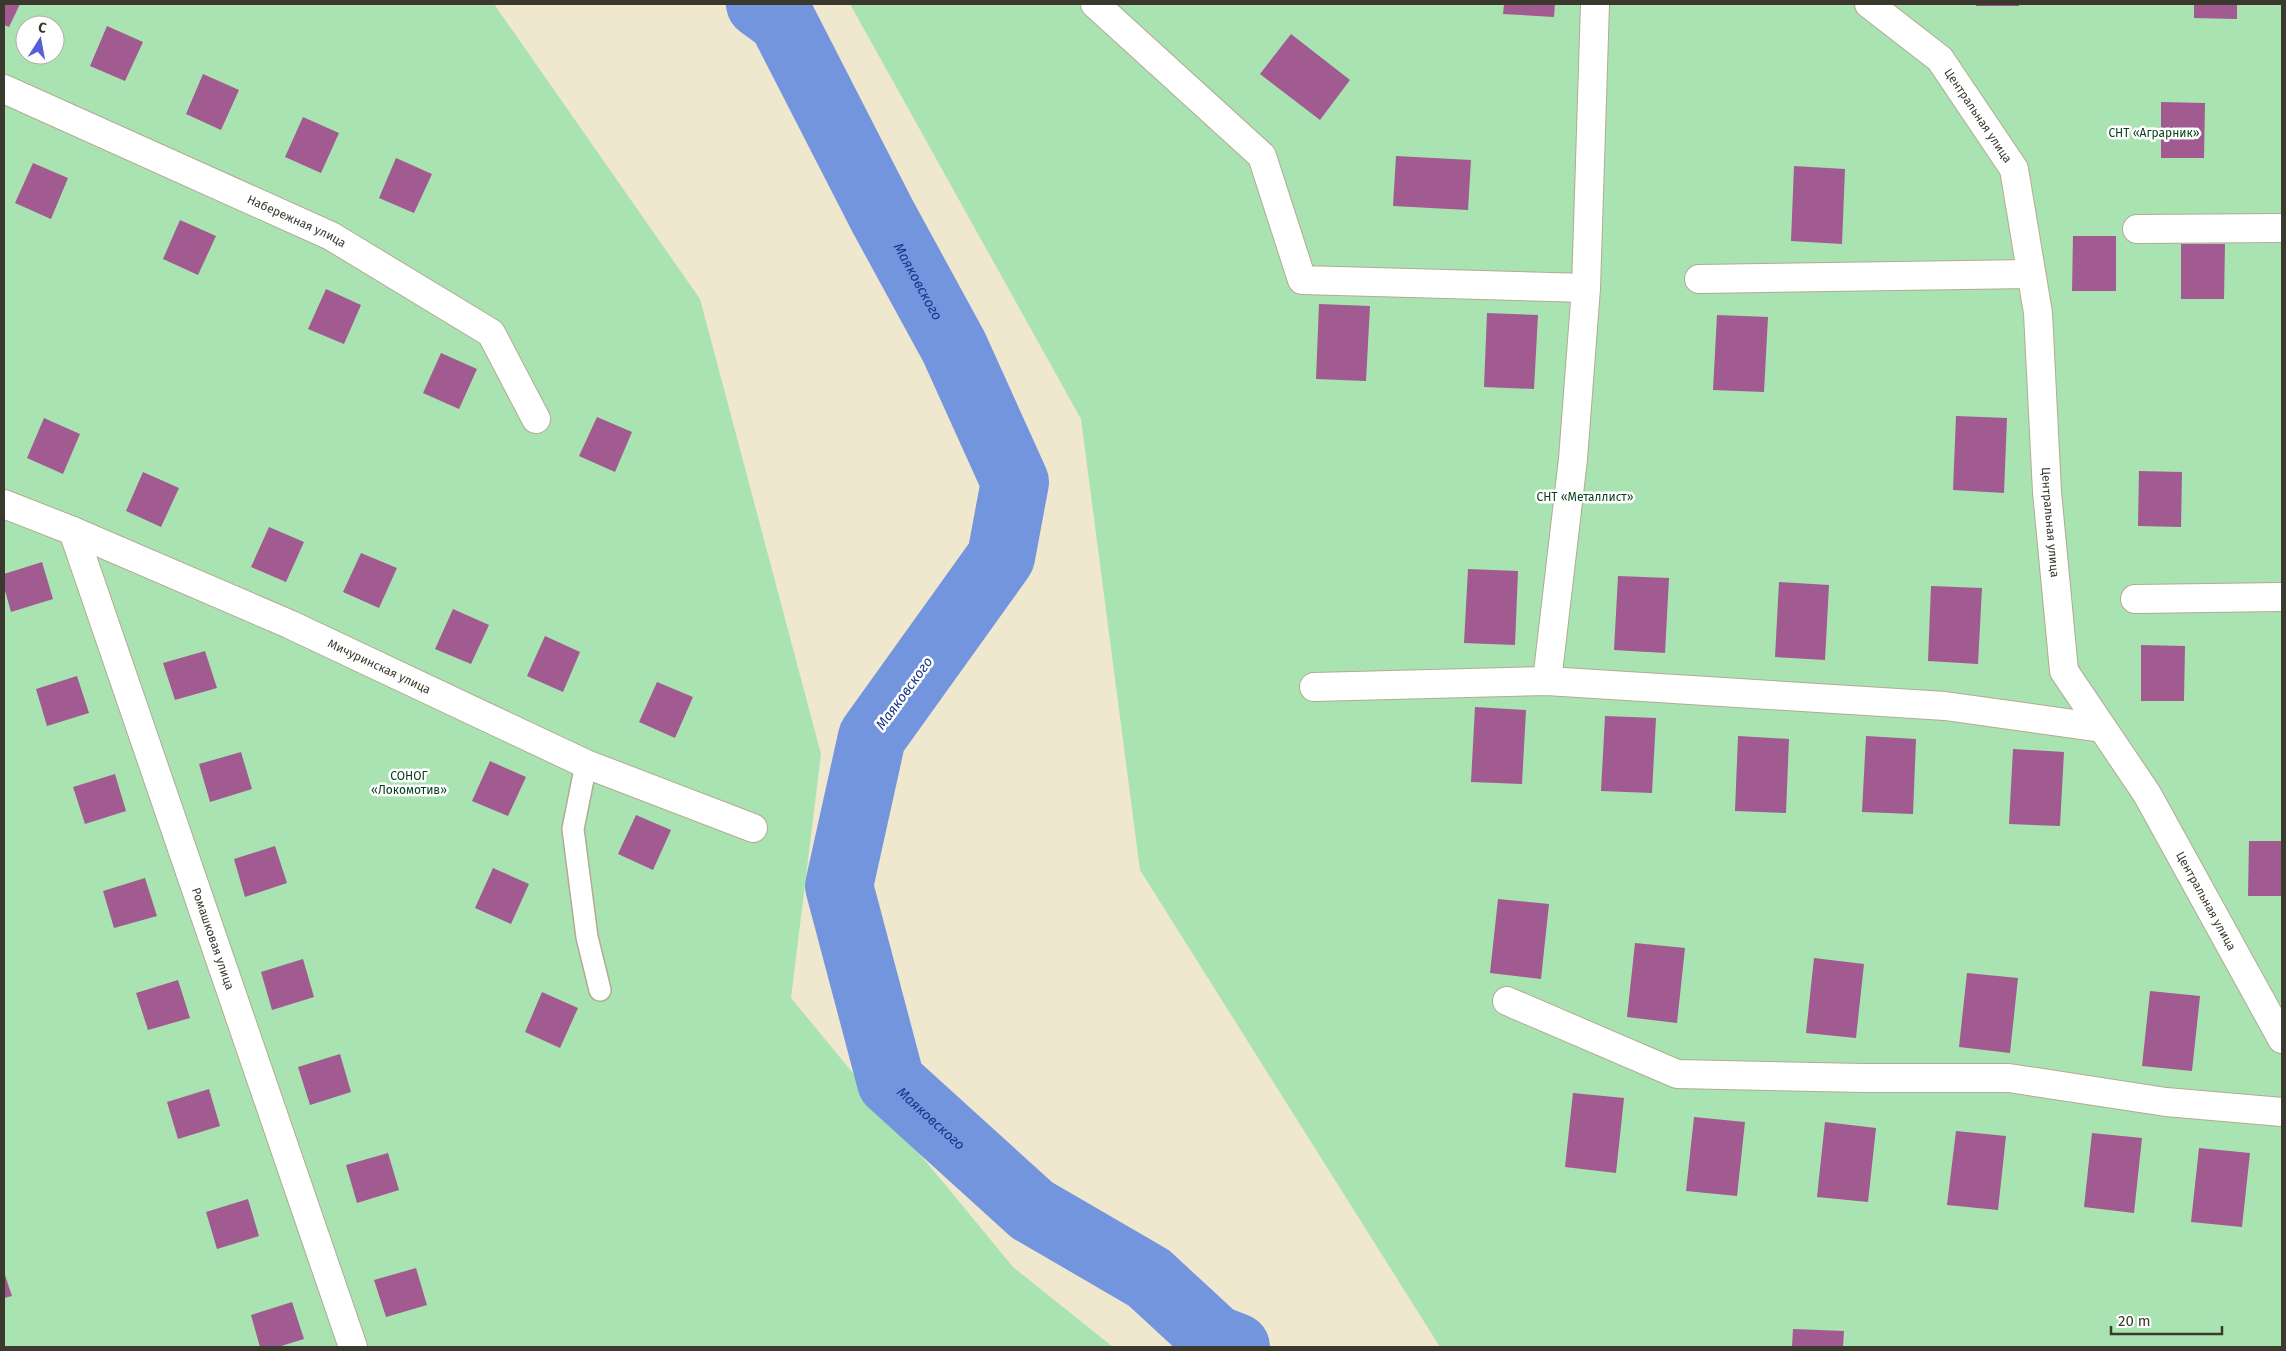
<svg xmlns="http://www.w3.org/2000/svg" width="2286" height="1351" font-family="'Fira Sans',sans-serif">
<rect width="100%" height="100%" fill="#efe7ce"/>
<path fill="#a9e3b1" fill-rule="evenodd" d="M4,4H494L700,299L821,754L791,998L1013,1267L1113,1347H4ZM25,25H55V55H25Z
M850,4H2282V1347H1440L1140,870L1081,419Z"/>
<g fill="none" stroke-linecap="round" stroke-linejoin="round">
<path stroke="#7395de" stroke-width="68" id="s1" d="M760,4L782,20L883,217L954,347L1015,482L1001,557L872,737L839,886L891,1082L1032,1210L1149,1278L1215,1339L1236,1347"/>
</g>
<path fill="#a15b91" d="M4,4H20L9,27L4,25Z
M1504,4H1555L1554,17L1503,14Z
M1976,4H2019V6H1976Z
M2194,4H2237V19L2194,18Z
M107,26L143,42L125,81L90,66Z
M1291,34L1350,80L1320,120L1260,74Z
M203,74L239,90L221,130L186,114Z
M2161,102L2205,103L2204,158H2161Z
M303,117L339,133L321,173L285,157Z
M1396,156L1471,160L1468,210L1393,206Z
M396,158L432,174L414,213L379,198Z
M33,163L68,178L51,219L15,203Z
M1794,166L1845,169L1842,244L1791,241Z
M180,220L216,236L198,275L163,259Z
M2073,236H2116V291H2072Z
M2181,244H2225L2224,299H2181Z
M326,289L361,305L344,344L308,329Z
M1319,304L1370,306L1366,381L1316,379Z
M1487,313L1538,315L1534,389L1484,387Z
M1717,315L1768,317L1764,392L1713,390Z
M441,353L477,369L459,409L423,393Z
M1956,416L2007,418L2004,493L1953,490Z
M597,417L632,432L615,472L579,456Z
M44,418L80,434L63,474L27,458Z
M2139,471L2182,472L2181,527L2138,526Z
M143,472L179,488L161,527L126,511Z
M269,527L304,542L286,582L251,567Z
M361,553L397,568L379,608L343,592Z
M42,562L53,599L11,612L4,587V574Z
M1468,569L1518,571L1515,645L1464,643Z
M1618,576L1669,578L1665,653L1614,650Z
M1779,582L1829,585L1825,660L1775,657Z
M1931,586L1982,588L1978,664L1928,661Z
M453,609L489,625L471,664L435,649Z
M545,636L580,652L563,692L527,676Z
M2141,645L2185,646L2184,701H2141Z
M205,651L217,688L175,700L163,663Z
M77,676L89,713L47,726L36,689Z
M657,682L693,697L675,738L639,722Z
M1475,707L1526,710L1522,784L1471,782Z
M1605,716L1656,718L1652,793L1601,791Z
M1738,736L1789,739L1786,813L1735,811Z
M1866,736L1916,739L1913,814L1862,812Z
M2013,749L2064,752L2060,826L2009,824Z
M241,752L252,789L210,802L199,764Z
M490,761L526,777L508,816L472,801Z
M115,774L126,811L85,824L73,787Z
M636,815L671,830L653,870L618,854Z
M2249,841H2282V896H2248Z
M275,846L287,883L245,897L234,859Z
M493,868L529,884L511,924L475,908Z
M145,878L157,916L114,928L103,891Z
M1498,899L1549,904L1541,979L1490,973Z
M1635,943L1685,948L1677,1023L1627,1017Z
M1814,958L1864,964L1856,1038L1806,1033Z
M303,959L314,997L272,1010L261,972Z
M1967,973L2018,978L2010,1053L1959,1047Z
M178,980L190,1018L148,1030L136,993Z
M2150,991L2200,996L2192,1071L2142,1066Z
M542,992L578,1008L560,1048L525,1032Z
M340,1054L351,1092L310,1105L298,1067Z
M209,1089L220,1126L178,1139L167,1102Z
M1573,1093L1624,1098L1616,1173L1565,1167Z
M1694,1117L1745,1122L1737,1196L1686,1191Z
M1825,1122L1876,1128L1868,1202L1817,1197Z
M1956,1131L2006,1136L1998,1210L1947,1205Z
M2092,1133L2142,1138L2134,1213L2084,1207Z
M2199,1148L2250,1153L2242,1227L2191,1222Z
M388,1153L399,1190L357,1203L346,1165Z
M248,1199L259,1236L217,1249L206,1212Z
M416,1268L427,1305L386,1317L374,1280Z
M4,1272L12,1296L4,1298Z
M292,1302L304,1339L278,1347H260L251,1315Z
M1793,1329L1844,1331L1843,1347H1792Z"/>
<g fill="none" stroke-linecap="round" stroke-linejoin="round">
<defs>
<path id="lane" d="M586,764L573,829L587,937L600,990"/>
<g id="street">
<path d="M1095,4L1262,156L1302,280L1586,288"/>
<path id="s2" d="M1869,4L1940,59L2014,169L2038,313L2047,492L2064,671L2147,794L2282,1039"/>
<path id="s3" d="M4,89L331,236L491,333L536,419"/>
<path d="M2137,229L2282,228"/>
<path d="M1699,279L2031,274"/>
<path id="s4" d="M4,504L73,531L289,624L586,764L753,828"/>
<path id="s5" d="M73,531L353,1347"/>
<path d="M2135,599L2282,597"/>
<path d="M1547,681L1573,459L1586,288L1595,4"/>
<path d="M1314,687L1547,681L1945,706L2102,728"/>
<path d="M1507,1001L1677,1074L1864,1078H2009L2166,1102L2282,1112"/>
</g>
</defs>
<use href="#lane" stroke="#b3aa93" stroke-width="24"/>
<use href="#street" stroke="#b3aa93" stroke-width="30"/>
<use href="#lane" stroke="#fff" stroke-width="21"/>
<use href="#street" stroke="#fff" stroke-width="28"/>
</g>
<g text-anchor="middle" stroke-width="5" stroke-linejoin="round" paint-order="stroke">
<g font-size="12" fill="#3b382e" stroke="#fff">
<text dy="4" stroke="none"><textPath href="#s2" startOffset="158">Центральная улица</textPath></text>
<text dy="4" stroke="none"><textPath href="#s3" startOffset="321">Набережная улица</textPath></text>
<text dy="4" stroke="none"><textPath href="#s2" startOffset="578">Центральная улица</textPath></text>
<text dy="4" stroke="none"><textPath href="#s4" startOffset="409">Мичуринская улица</textPath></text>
<text dy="4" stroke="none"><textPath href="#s2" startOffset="998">Центральная улица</textPath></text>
<text dy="4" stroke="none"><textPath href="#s5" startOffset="431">Ромашковая улица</textPath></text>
</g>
<g font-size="12" fill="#053e17" stroke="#fff">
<text x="2154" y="137">СНТ «Аграрник»</text>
<text x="1585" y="501">СНТ «Металлист»</text>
<text x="409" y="780">СОНОГ<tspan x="409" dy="14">«Локомотив»</tspan></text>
</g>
<g font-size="14" font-style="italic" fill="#17368a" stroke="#fff">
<text dy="5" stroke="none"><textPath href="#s1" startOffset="322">Маяковского</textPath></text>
<text transform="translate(904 693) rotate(-54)" y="5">Маяковского</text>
<text dy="5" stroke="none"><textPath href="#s1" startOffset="1252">Маяковского</textPath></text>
</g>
</g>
<rect width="2286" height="1351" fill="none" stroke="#3b382e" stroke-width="10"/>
<g transform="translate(40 40) rotate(11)"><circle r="24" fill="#ffffff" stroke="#b1afab"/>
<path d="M0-4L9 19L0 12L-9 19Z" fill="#575fd6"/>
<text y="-8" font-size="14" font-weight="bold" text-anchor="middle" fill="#3b382e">С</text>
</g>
<path d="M2111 1326v8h111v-8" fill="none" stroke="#3b382e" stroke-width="2.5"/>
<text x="2118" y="1326" font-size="15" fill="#3b382e" stroke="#ffffff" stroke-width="4" paint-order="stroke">20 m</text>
</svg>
